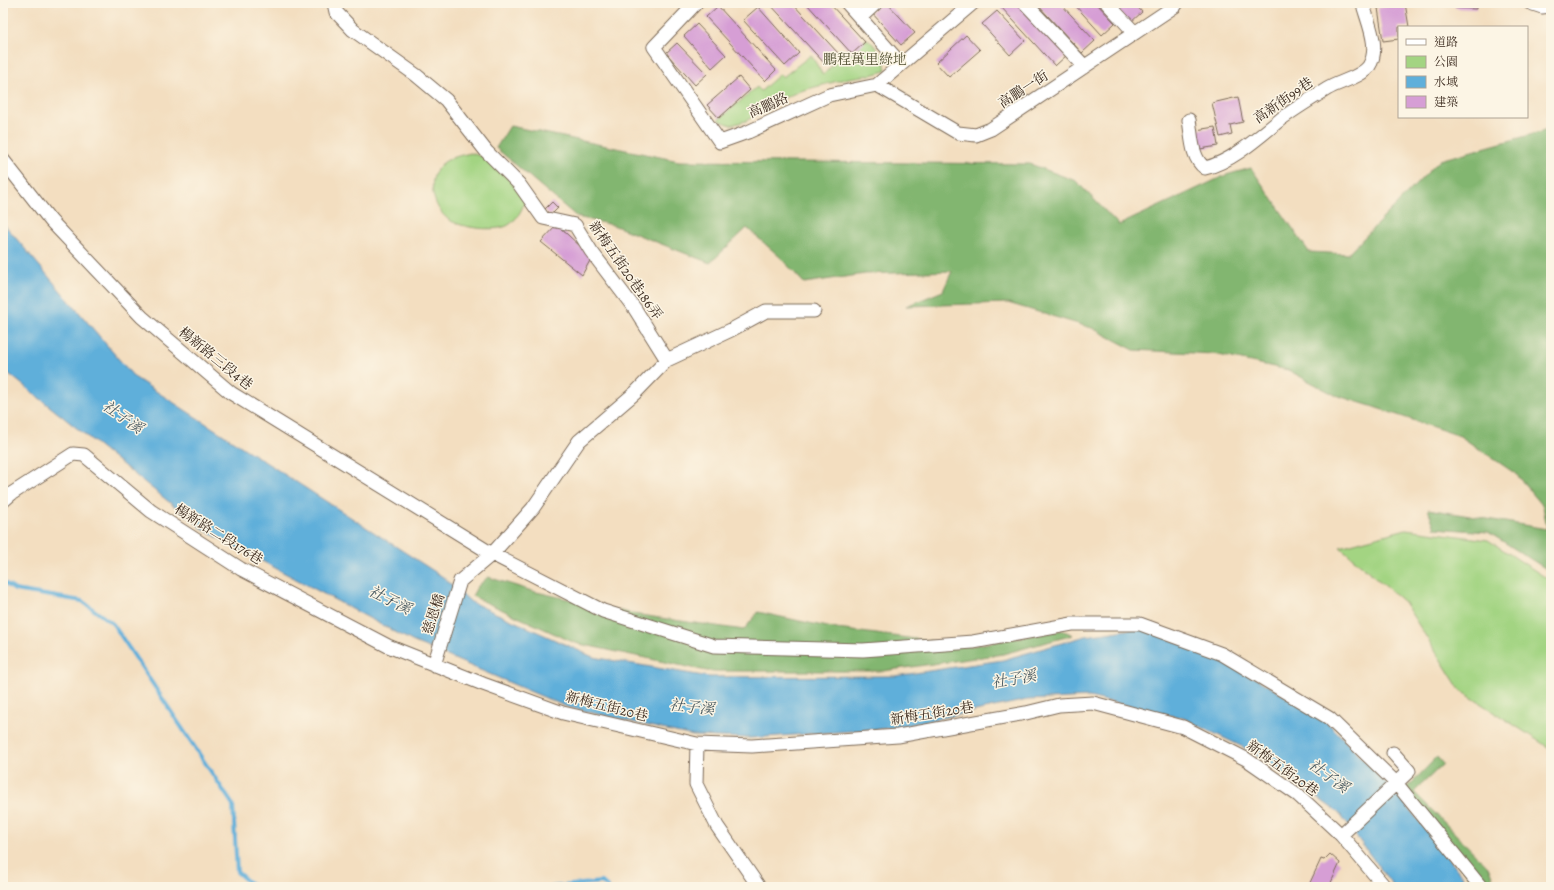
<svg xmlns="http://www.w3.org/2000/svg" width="1554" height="890" font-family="Alegreya,'Noto Serif TC',serif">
<rect width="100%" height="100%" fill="#fcf5e5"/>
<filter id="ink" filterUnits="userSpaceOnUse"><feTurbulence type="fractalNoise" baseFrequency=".025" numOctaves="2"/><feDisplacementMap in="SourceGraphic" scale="8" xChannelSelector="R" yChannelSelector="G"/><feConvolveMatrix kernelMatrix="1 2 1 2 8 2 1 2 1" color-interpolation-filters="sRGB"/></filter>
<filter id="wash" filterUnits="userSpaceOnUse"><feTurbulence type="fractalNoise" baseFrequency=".012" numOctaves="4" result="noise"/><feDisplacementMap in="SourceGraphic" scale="16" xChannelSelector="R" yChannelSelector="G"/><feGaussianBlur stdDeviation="0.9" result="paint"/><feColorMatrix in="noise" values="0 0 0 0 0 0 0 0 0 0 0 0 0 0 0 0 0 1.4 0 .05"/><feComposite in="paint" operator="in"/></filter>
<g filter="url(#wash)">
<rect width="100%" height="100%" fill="#f3dec0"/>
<path fill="#a3d482" stroke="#6f7f50" d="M867,39C880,49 884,55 886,71L871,75L849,78L800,91L784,98L746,121L731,125L718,120L757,87L761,91L780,74L783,77L811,55L823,75L848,49Z
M471,153L489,159L526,198C523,208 518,218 510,224C499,233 459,228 448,219C432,207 425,177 443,163C451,157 462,155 471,153Z
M1406,529L1488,540L1551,581V749L1460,690L1404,602L1340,547Z"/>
<path fill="#82b670" stroke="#5e7047" d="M510,126L679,161L1030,164L1076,181L1119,225L1226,175L1251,168L1309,252L1348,254L1440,160L1551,129V572L1488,532L1435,528L1428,509L1547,529L1543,506L1516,474L1460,436L1371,406L1335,395L1288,370L1214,354L1134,350L1092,328L1008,303L906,306L943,291L952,271L865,274L804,283L780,257L747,228L710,263L613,225L577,217L496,148Z
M488,577L532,591L639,615L744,630L758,612L837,629L971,646L1062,630L1073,635L1003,654L883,671H707L575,643L472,596L477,587Z
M1437,757L1443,764L1414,792L1489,868L1496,887H1477L1403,792Z"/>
<path fill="#5fafda" stroke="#4d6c7c" d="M3,223L134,377L443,577L471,602L593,657L709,677L895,676L1003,660L1086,636L1140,628L1223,659L1325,720L1399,796L1471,887H1394L1339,813L1253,752L1183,718L1089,697L1027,700L894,728L750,738L693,736L567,707L412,641L204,530L3,369Z"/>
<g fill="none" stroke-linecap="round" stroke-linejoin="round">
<path stroke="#5fafda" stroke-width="4" d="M3,582L15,590L82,601L113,624L233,805L237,872L254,887
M552,887L602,882L608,887"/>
</g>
<g id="blocks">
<path fill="#d69ed5" d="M769,3H792L838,53L826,65Z
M806,3H829L865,42L852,54Z
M881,3H887L915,33L901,45L871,12Z
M1006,3H1022L1068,54L1055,66L1001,7Z
M1036,3H1060L1095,41L1082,53Z
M1073,3H1096L1115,23L1102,35Z
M1110,3H1134L1142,12L1129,24Z
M1405,3L1409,27H1399V39L1383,41L1378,8Z
M1456,3H1477L1476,9L1455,8Z
M718,6L776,70L765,81L706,17Z
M758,7L799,53L785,66L743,20Z
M997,11L1025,41L1010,55L982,24Z
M697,24L726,55L712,68L684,36Z
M966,35L980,50L949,77L936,63Z
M677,43L707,74L695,85L666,53Z
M739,77L750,90L719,118L707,105Z
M1238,97L1243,122L1230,125L1232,134L1220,137L1212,103Z
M1215,127L1218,146L1200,149L1196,130Z
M552,202L558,208L550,216L544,210Z
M557,225L592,257L582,275L541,242Z
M1330,854L1340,863L1329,887H1308L1321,859L1324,860Z"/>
</g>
</g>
<g filter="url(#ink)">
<use href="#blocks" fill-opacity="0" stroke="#7b6957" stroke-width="1"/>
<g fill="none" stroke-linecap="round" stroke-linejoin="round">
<defs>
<path id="minor" d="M334,3L336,12L353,30L416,75L446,100L486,151L519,184L543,218L575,225L591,251L635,309L667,360L635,393L579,441L533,508L492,554L460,581L434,665
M696,3L654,47L720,142L748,132L829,95L877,85L973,3
M847,3L901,64
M1025,3L1085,67
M1107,3L1135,33
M1530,3L1542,7L1551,6
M860,18L876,3
M877,85L958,133L976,135L991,129L1175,6L1177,3
M1189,120C1192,136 1191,158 1205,168C1232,162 1260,136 1281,119C1296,108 1311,99 1327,89C1338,82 1362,77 1369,66C1380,49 1369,25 1364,8V3
M3,160L51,221L142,317L231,393L492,554L603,611L714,646L863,650L973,642L1072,624H1140L1222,654L1329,718L1396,783L1481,887
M667,360L731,330L766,311H814
M3,501L11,494L73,454L84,455L151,511L241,569L388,646L483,684L563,713L697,744L752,746L898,736L1026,713L1059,705L1093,703L1183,727L1246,759L1298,795L1341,835L1385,887
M697,744L696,784L717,826L759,887
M1341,835L1409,771L1393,753"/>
</defs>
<use href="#minor" stroke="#7b6957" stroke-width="15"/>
<use href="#minor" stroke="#fff" stroke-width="13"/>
</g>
</g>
<g text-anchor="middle" stroke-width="3" stroke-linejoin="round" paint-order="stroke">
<g font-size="14" fill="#555437" stroke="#fcf5e5">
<text x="865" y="64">鵬程萬里綠地</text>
</g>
<g font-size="14" fill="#3b2a1e" stroke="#fcf5e5">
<text transform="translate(1023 89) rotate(-33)" y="5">高鵬一街</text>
<text transform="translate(1283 100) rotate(-35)" y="5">高新街99巷</text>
<text transform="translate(768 105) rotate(-24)" y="5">高鵬路</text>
<text transform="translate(626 270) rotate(55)" y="5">新梅五街20巷186弄</text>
<text transform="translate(216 358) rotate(39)" y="5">楊新路三段4巷</text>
<text transform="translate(219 534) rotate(32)" y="5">楊新路二段176巷</text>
<text transform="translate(433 614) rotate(-72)" y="5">慈恩橋</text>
<text transform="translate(607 706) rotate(14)" y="5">新梅五街20巷</text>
<text transform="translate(932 713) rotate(-9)" y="5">新梅五街20巷</text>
<text transform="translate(1283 768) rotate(36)" y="5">新梅五街20巷</text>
</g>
<g font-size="15" font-style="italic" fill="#485960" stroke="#fcf5e5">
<text transform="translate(123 417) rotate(35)" y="5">社子溪</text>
<text transform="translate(390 600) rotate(27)" y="5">社子溪</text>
<text transform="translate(1014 679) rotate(-10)" y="5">社子溪</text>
<text transform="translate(692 707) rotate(6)" y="5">社子溪</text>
<text transform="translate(1329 776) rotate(36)" y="5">社子溪</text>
</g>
</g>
<rect width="1554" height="890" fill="none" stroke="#fcf5e5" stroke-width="16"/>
<rect x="1398" y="26" width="130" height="92" fill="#fcf5e5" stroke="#afa495"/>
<rect x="1406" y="39" width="20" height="6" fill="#ffffff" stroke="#afa495"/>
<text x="1434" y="46" font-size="12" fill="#3b2a1e">道路</text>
<rect x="1406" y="56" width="20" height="12" fill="#a3d482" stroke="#afa495"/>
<text x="1434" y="66" font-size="12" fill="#3b2a1e">公園</text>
<rect x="1406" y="76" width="20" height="12" fill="#5fafda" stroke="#afa495"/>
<text x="1434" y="86" font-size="12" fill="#3b2a1e">水域</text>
<rect x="1406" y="96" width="20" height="12" fill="#d69ed5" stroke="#afa495"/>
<text x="1434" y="106" font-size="12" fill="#3b2a1e">建築</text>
</svg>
